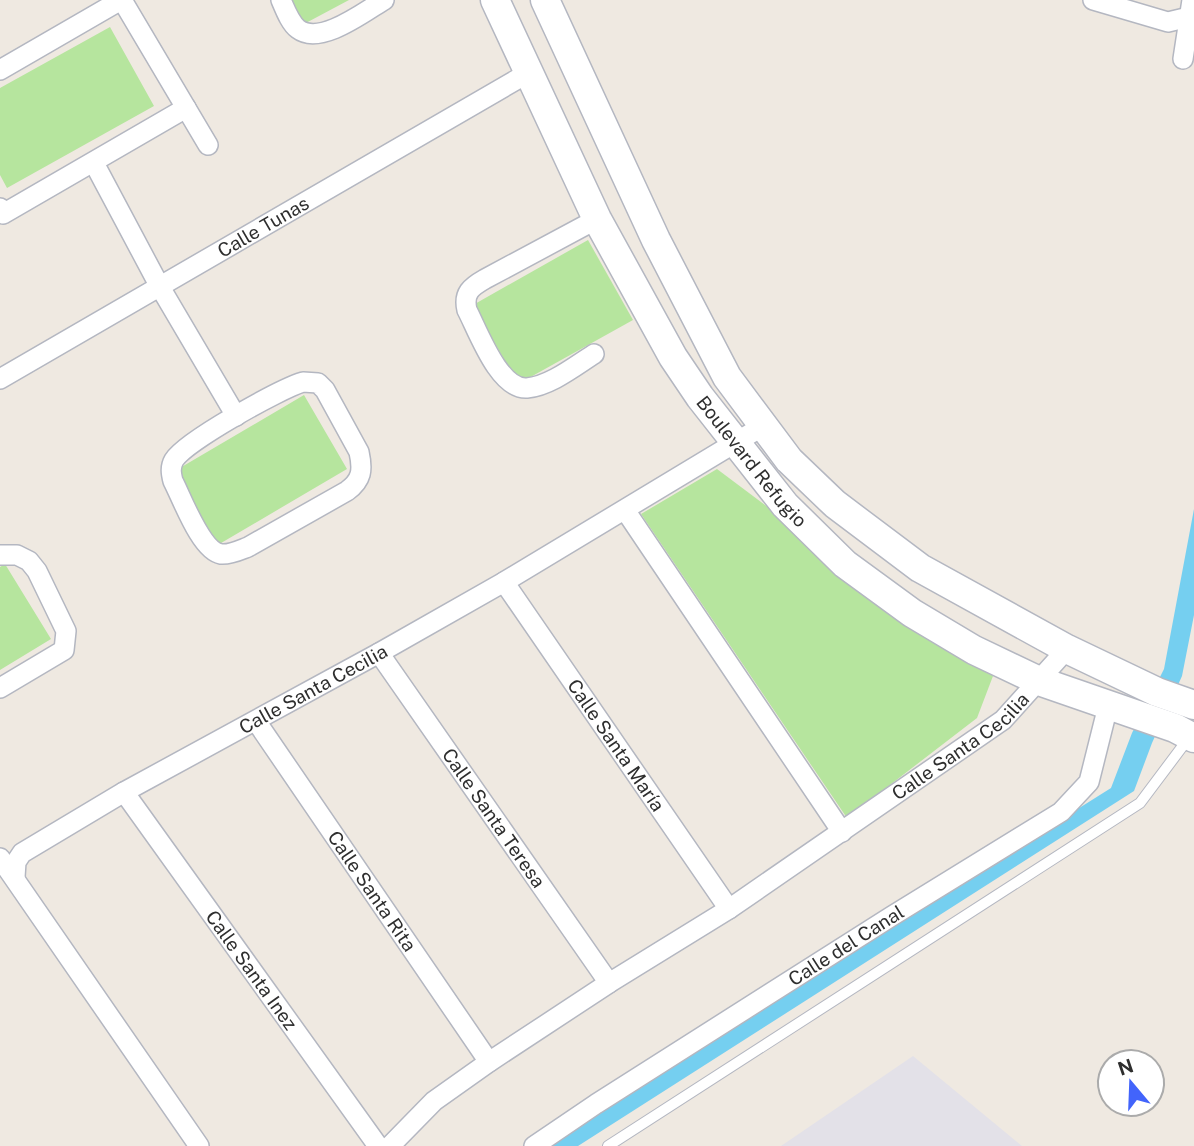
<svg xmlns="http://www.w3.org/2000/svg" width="1194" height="1146" font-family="'Public Sans',sans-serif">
<rect width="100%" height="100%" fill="#efe9e1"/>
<path fill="#e3e1e8" d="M913,1056L1022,1146H781Z"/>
<path fill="#b6e59e" d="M291,0H349L304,24Z
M110,27L154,106L7,188L0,175V88Z
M588,240L633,320L518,384L473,305Z
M304,395L347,469L216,546L173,472Z
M717,469L993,676L977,718L847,818L641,514Z
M5,564L51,639L0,670V567Z"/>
<path fill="#75cff0" d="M1194,509V615L1182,676L1152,743L1134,791L578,1146H548L679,1060L1111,788L1132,733L1164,669Z"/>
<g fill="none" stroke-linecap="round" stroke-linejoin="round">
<defs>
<path id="lane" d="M608,1146L1140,803L1188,739"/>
<g id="street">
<path d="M122,0L208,145"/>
<path d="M281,0C285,9 290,23 298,29C320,46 364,12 384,0"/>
<path d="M1093,0L1168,22L1189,17"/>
<path d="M1183,59L1192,0"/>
<path d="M0,70L121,0"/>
<path d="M94,163L160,287L236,416"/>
<path d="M0,208L3,214L186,108"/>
<path d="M594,354C575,366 550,386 527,388C499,390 478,331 467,310C463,293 471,287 485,279L597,219"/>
<path id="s1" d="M0,379L528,73"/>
<path d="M303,382L318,383L325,390L359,452C363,470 362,480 347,491L248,547C240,550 230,555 221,554C201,551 182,498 173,481C171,473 170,467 174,460C186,441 280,389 303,382Z"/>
<path d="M625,510L842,832"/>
<path d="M0,555H17L29,561L37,571L66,631L64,650L0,688"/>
<path id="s2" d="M504,582L729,909"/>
<path id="s3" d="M379,653L609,983"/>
<path id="s4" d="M256,721L489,1062"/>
<path id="s5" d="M124,792L378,1146"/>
<path d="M0,858L199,1146"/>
<path id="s6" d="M15,877L16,862L22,853L124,792L379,653L504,582L763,426"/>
<path id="s7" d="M390,1146L434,1101L489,1062L609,983L729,909L1003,720L1067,649"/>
<path id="s8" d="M534,1146L596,1104L892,916L1061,812L1089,782L1108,706"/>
</g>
<g id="secondary">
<path id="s9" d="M495,0L597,219L673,357L700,397L785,505L845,564L912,613L974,650L1039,681L1175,728L1194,738"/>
<path d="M545,0L656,240L727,377L789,460L835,504L920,568L1067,649L1157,692L1194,705"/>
</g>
</defs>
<use href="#lane" stroke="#b4b7c1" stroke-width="12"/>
<use href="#street" stroke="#b4b7c1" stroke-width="22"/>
<use href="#secondary" stroke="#b4b7c1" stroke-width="31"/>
<use href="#lane" stroke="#fff" stroke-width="10"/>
<use href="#street" stroke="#fff" stroke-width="19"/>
<use href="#secondary" stroke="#fff" stroke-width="28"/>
</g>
<g text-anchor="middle" stroke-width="5" stroke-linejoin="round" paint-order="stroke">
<g font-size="19" fill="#2e2e2e" stroke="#fff">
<text dy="7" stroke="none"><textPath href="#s1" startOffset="304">Calle Tunas</textPath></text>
<text dy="7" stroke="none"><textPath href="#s9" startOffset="530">Boulevard Refugio</textPath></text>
<text dy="7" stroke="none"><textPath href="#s6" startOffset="360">Calle Santa Cecilia</textPath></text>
<text dy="7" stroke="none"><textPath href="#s2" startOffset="198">Calle Santa María</textPath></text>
<text dy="7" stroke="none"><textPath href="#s7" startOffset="698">Calle Santa Cecilia</textPath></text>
<text dy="7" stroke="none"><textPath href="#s3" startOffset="201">Calle Santa Teresa</textPath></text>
<text dy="7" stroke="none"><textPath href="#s4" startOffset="206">Calle Santa Rita</textPath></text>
<text dy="7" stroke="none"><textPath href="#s8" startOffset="371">Calle del Canal</textPath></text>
<text dy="7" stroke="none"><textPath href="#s5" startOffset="219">Calle Santa Inez</textPath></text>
</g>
</g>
<g transform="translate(1131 1083) rotate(341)"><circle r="33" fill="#ffffff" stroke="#ababab" stroke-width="2"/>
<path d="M0-5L12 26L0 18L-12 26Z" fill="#4264fb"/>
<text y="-10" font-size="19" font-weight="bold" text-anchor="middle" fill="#2e2e2e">N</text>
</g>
</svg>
